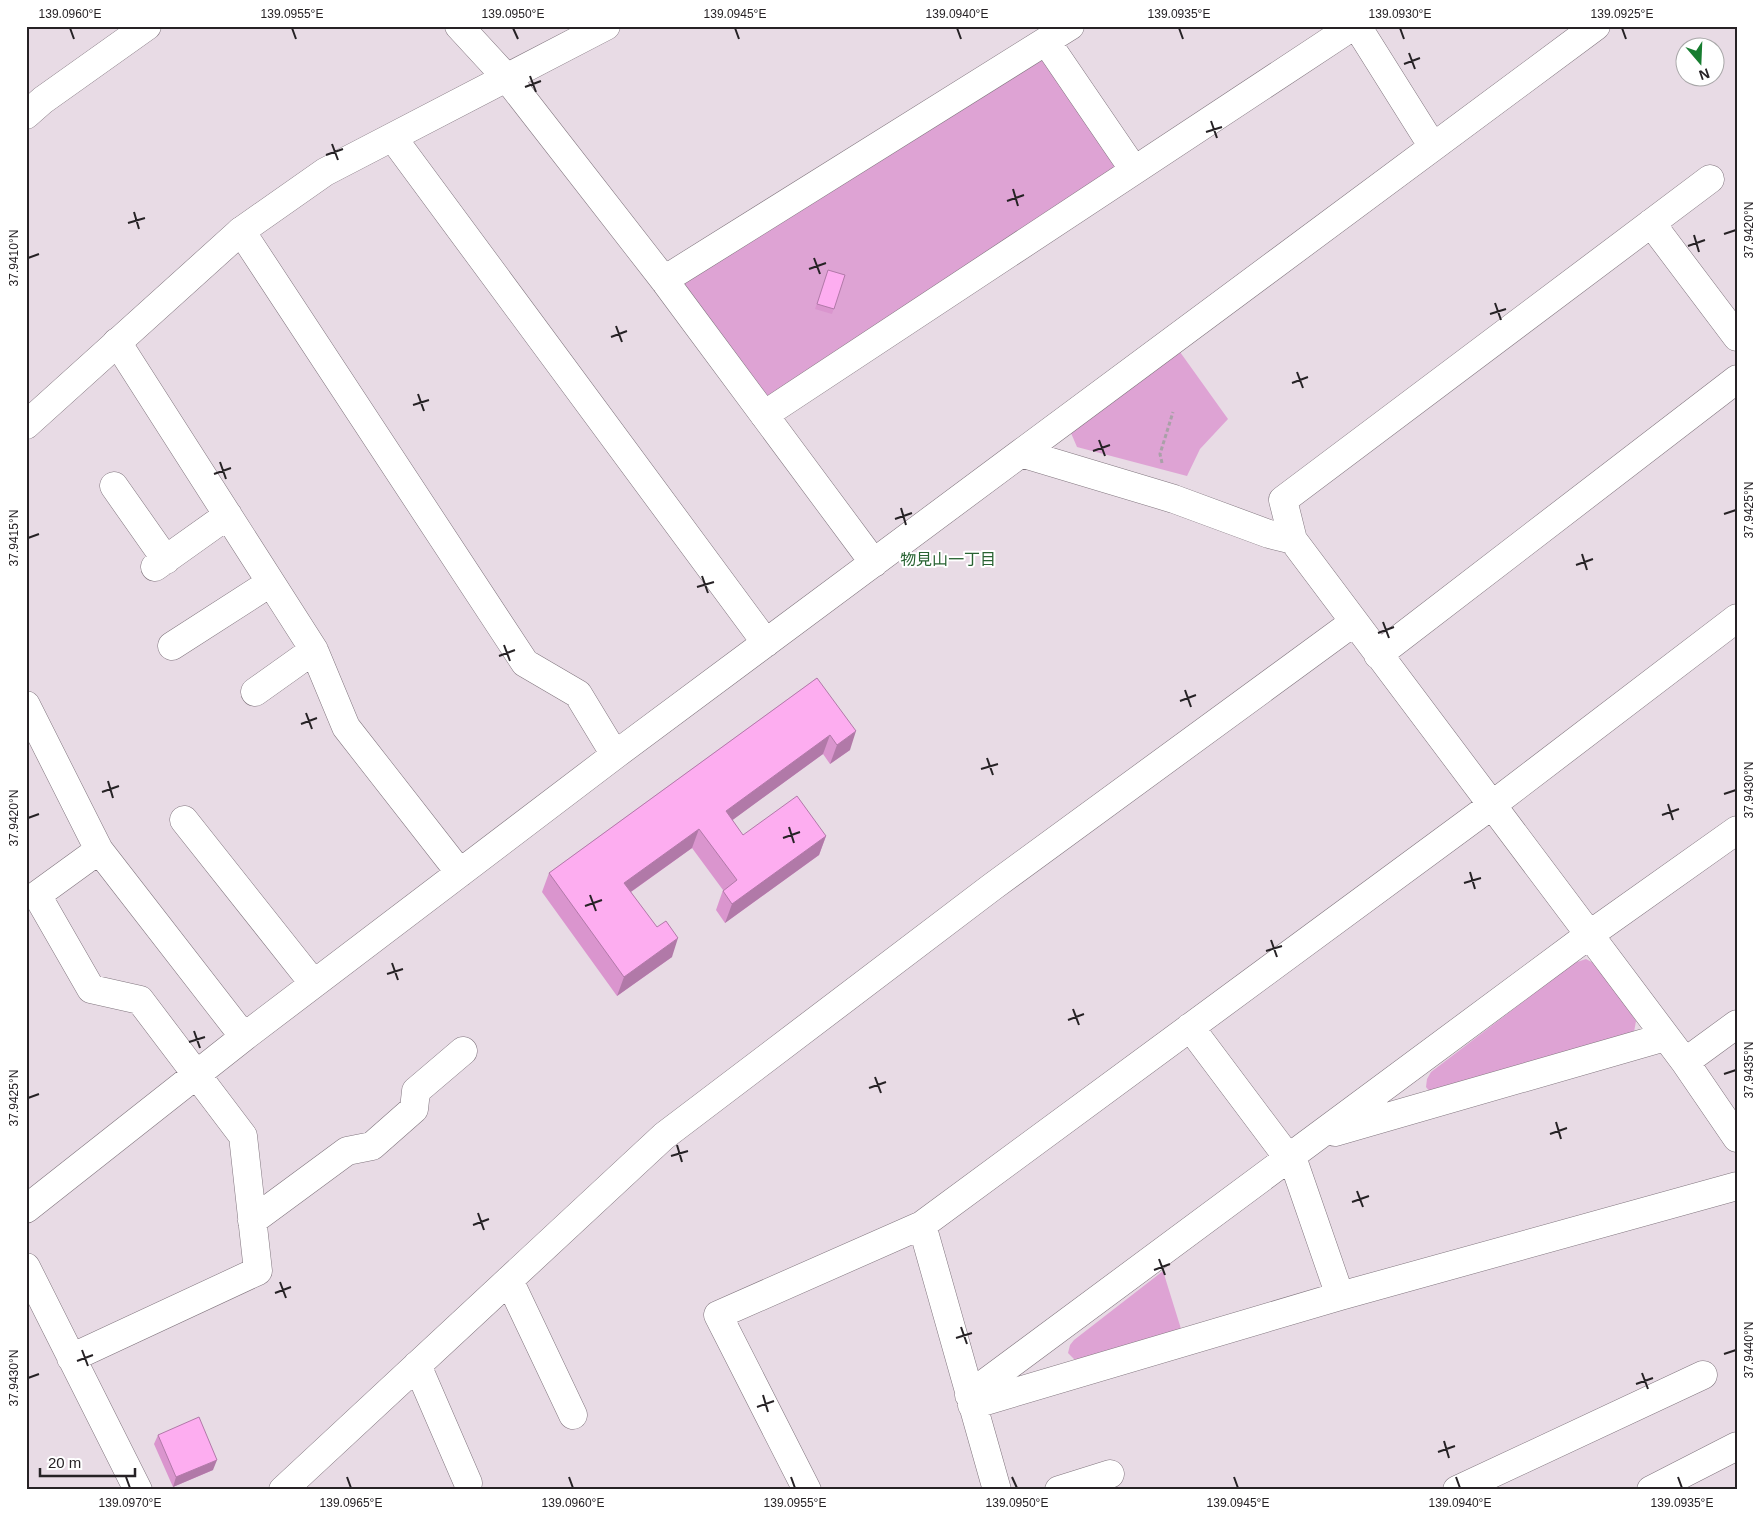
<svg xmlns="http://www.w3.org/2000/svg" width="1763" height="1516" font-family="Arial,'Noto Sans JP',sans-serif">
<rect width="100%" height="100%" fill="#e8dbe5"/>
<path fill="#dea3d4" d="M1046,41L1134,170L764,415L664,280Z
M1180,352L1228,419L1200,449L1187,476L1077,447L1071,433Z
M1586,959L1597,965L1636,1021L1634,1032L1431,1093L1426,1087L1427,1079L1431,1072L1574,963Z
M1163,1271L1182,1332L1080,1361L1074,1359L1068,1353L1070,1345L1074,1340Z"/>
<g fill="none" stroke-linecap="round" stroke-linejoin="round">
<defs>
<path id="street" d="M459,26L506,77L664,280L874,563
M1357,26L1433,147
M1596,26L1021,453L1174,499L1269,534L1293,540L1685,1062L1737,1138
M1046,41L1134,170
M26,115L43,100L147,26
M393,138L766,643
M1651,223L1737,337
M241,231L525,663L578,694L615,755
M664,280L1070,26
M117,342L314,650L346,727L460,873
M764,415L1353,26
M114,486L166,560
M1293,540L1283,500L1710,179
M155,567L228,515
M172,646L270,583
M1378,655L1737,379
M255,692L314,650
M26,705L99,850L37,895L91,989L140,1000L243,1136L258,1271L71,1358
M184,820L314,984
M99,850L244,1037
M1190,1027L1289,1159
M1685,1062L1737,1024
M1335,1132L1665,1037
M1292,1157L1340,1296
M26,1209L244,1037L615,755L1021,453
M252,1221L347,1151L372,1146L414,1109L416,1091L463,1051
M922,1225L997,1490
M26,1267L138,1490
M509,1280L573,1415
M417,1365L468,1483
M969,1395L1589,935L1737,830
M972,1405L1340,1296L1737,1186
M283,1490L664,1136L992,887L1354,622
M807,1490L718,1315L922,1225L1492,805L1737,618
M1059,1490L1110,1474
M1457,1490L1703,1375
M1651,1490L1737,1446"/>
<path id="secondary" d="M26,425L241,231L325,172L606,26"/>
</defs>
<use href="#street" stroke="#80757e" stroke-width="29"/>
<use href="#secondary" stroke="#80757e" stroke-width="29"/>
<path stroke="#aaa0a8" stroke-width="3" stroke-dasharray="4 2.5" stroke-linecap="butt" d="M1162,463L1160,454L1173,412"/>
<use href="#street" stroke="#fff" stroke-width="28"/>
<use href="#secondary" stroke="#fff" stroke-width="28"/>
</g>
<path fill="#da95ce" d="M828,270L845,275L832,314L815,309Z
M817,678L850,750L830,764L823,754L732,820L743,835L826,836L819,855L725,923L716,910L723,890L692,848L631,892L672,957L617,996L542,892L549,873Z
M158,1435L213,1470L173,1487L154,1444Z"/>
<path fill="#b179a8" d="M856,731L850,750L830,764L837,745Z
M830,735L823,754L719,830L726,811Z
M699,829L692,848L618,901L624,883Z
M826,836L819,855L725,923L732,904Z
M678,938L672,957L617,996L624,977Z
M217,1460L213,1470L173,1487L176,1477Z"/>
<path fill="#fdadf0" stroke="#b179a8" d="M828,270L845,275L834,309L817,304Z
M817,678L856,731L837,745L830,735L726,811L743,835L797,796L826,836L732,904L723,891L737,880L699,829L624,883L657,927L666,921L678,938L624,977L549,873Z
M199,1417L217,1460L176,1477L158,1435Z"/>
<path fill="none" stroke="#262225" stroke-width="2" d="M70,28L74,39M292,28L296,39M513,28L518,39M735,28L739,39M957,28L961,39M1179,28L1183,39M1400,28L1404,39M1622,28L1626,39M1409,53L1415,69M1404,64L1420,58M530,76L536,92M525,87L541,81M1211,121L1217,138M1206,132L1222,127M332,144L338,160M326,155L343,149M1013,189L1018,206M1007,201L1024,195M134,212L139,229M128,223L145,218M1724,234L1736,230M1694,235L1699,252M1688,246L1705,240M28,258L39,254M814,258L820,274M809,269L826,263M1495,303L1501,320M1490,314L1506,309M616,326L622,342M611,337L627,331M1297,372L1303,388M1292,383L1308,377M418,394L424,411M413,405L429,400M1099,440L1105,456M1093,451L1110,445M220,462L226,479M214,474L231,468M901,508L906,525M1724,514L1736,510M895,519L912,513M28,538L39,534M1582,554L1587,570M1576,565L1593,559M702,576L708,593M697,587L714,582M1383,622L1389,638M1378,633L1394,627M504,645L510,661M499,656L515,650M1185,690L1191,707M1180,701L1196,695M306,713L312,729M301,724L317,718M987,758L993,775M981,769L998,764M108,781L113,798M102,792L119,786M1724,794L1736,790M1668,804L1673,820M1662,815L1679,809M28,818L39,814M789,827L794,843M783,838L800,832M1470,872L1475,889M1464,883L1481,878M590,895L596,911M585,906L602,900M1271,940L1277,957M1266,951L1282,946M392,963L398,980M387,974L403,969M1073,1009L1079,1025M1068,1020L1084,1014M194,1031L200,1048M189,1042L205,1037M1724,1074L1736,1070M875,1077L881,1093M869,1088L886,1082M28,1098L39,1094M1556,1122L1561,1139M1550,1134L1567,1128M677,1145L682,1162M671,1156L688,1151M1357,1191L1363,1207M1352,1202L1369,1196M478,1213L484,1230M473,1225L489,1219M1159,1259L1165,1275M1154,1270L1170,1264M280,1282L286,1298M275,1293L291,1287M961,1327L967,1344M956,1338L972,1333M82,1350L88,1366M1724,1354L1736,1350M77,1361L93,1355M1642,1373L1648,1389M28,1378L39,1374M1636,1384L1653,1378M763,1395L768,1412M757,1407L774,1401M1444,1441L1449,1458M1438,1452L1455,1446M126,1477L130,1488M347,1477L351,1488M569,1477L573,1488M791,1477L795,1488M1012,1477L1017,1488M1234,1477L1238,1488M1456,1477L1460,1488M1678,1477L1682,1488"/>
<g text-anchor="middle" stroke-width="4" stroke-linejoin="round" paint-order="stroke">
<g font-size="16" fill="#286332" stroke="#fff">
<text x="948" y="565">物見山一丁目</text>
</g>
</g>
<rect width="1763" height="1516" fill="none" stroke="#ffffff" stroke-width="55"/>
<g transform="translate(1700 62) rotate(161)"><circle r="24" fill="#ffffff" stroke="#a8a7a8"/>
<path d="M0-4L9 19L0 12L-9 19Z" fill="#177d30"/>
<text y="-8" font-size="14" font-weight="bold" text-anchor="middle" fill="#262225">N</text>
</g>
<path d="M40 1468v8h95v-8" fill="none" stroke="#262225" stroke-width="2.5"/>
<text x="48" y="1468" font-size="15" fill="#262225" stroke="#ffffff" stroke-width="4" paint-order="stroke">20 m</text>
<rect x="28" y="28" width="1708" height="1460" fill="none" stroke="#262225" stroke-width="2"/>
<g font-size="12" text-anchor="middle" fill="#262225">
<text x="70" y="18">139.0960°E</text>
<text x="292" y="18">139.0955°E</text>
<text x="513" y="18">139.0950°E</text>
<text x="735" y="18">139.0945°E</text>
<text x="957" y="18">139.0940°E</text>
<text x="1179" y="18">139.0935°E</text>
<text x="1400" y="18">139.0930°E</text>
<text x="1622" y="18">139.0925°E</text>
<text transform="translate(1749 230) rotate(-90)" y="4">37.9420°N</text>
<text transform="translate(14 258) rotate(-90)" y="4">37.9410°N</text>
<text transform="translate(1749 510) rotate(-90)" y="4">37.9425°N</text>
<text transform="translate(14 538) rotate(-90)" y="4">37.9415°N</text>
<text transform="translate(1749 790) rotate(-90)" y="4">37.9430°N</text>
<text transform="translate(14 818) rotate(-90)" y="4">37.9420°N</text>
<text transform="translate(1749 1070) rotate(-90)" y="4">37.9435°N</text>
<text transform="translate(14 1098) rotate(-90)" y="4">37.9425°N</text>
<text transform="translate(1749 1350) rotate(-90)" y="4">37.9440°N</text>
<text transform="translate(14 1378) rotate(-90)" y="4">37.9430°N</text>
<text x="130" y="1507">139.0970°E</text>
<text x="351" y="1507">139.0965°E</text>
<text x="573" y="1507">139.0960°E</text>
<text x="795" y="1507">139.0955°E</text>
<text x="1017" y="1507">139.0950°E</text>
<text x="1238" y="1507">139.0945°E</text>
<text x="1460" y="1507">139.0940°E</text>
<text x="1682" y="1507">139.0935°E</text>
</g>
</svg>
